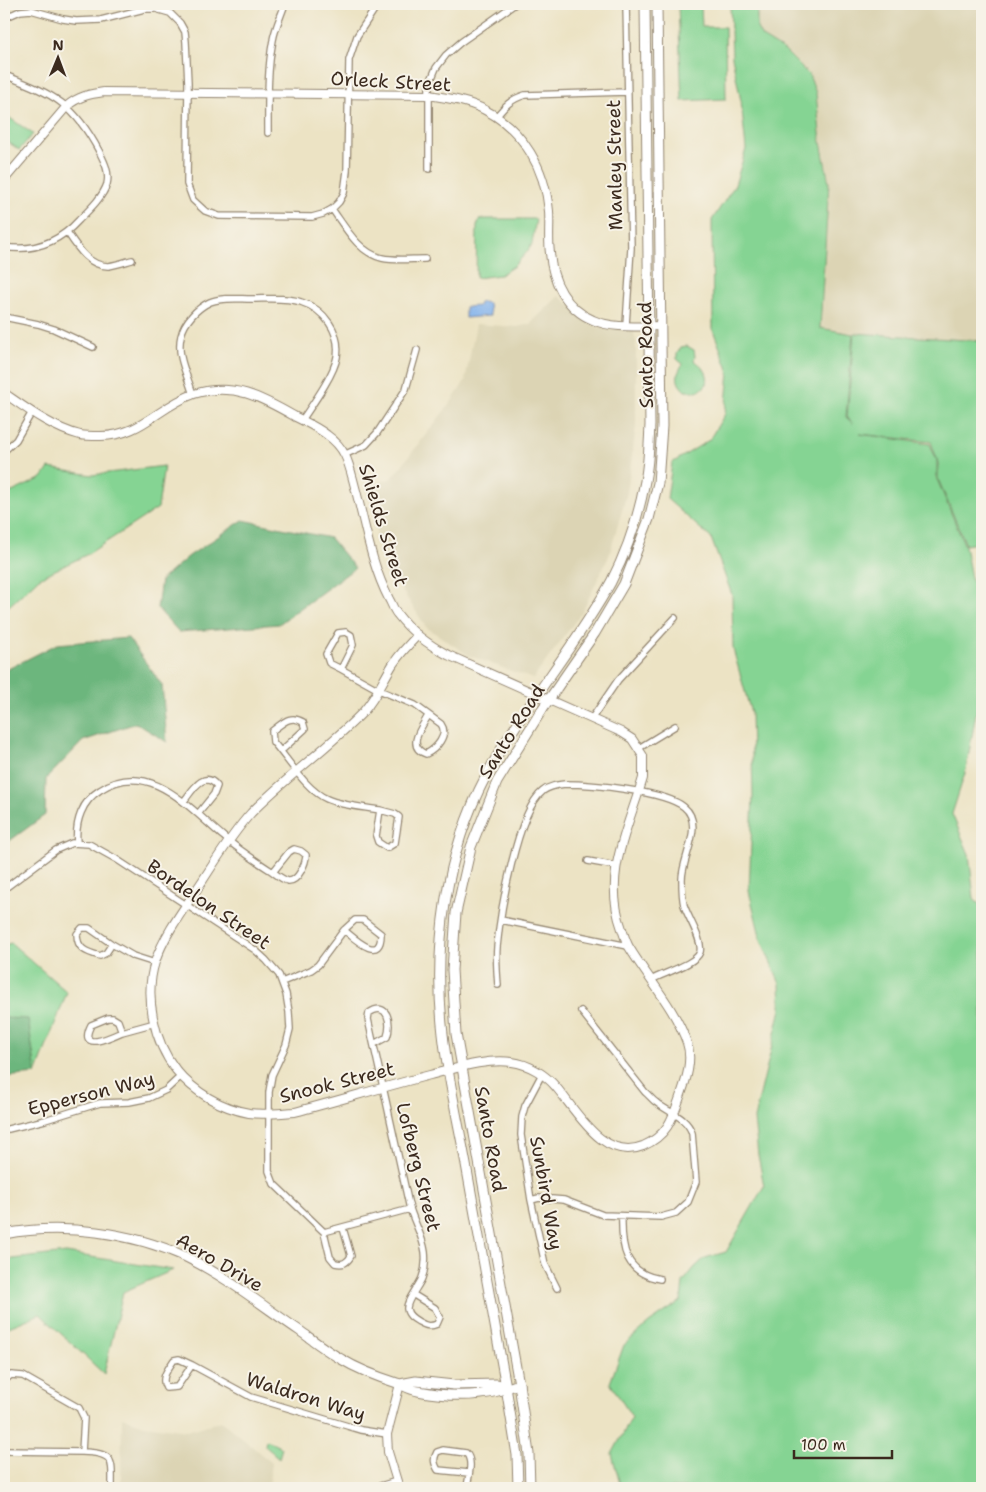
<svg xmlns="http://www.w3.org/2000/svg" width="986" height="1492" font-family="'Shantell Sans',sans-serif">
<rect width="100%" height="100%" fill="#f7f3e8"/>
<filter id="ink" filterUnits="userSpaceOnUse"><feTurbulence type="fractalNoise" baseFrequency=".02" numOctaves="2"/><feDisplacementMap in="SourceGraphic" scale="10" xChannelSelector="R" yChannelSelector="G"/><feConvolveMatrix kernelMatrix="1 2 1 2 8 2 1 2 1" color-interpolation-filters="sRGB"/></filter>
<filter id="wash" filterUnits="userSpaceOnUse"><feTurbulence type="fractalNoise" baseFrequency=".0096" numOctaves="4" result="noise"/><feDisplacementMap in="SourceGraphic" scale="20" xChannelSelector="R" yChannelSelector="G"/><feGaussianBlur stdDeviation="1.12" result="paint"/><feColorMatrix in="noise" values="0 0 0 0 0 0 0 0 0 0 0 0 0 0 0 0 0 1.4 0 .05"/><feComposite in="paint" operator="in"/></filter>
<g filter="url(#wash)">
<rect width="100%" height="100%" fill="#ece3c4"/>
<path fill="#dcd4b4" d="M757,4H982V341L854,333L821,329L830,183L822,142L817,93L809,75L786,51L763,37L757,28Z
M559,296L598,327L633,330L636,341V426L627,493L609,556L582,612L533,679L468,655L426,627L390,572L377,537L373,504L367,487L392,478L452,401L465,381L476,324L517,327L530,324Z
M122,1417L144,1425L187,1431L221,1421L272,1463L269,1488H121Z"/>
<path fill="#85d493" stroke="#607f58" d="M678,4H701L702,27H725L726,99L682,101Z
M730,4H757V28L762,37L785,51L809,75L816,93L821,142L829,183L820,328L853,334L846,417L853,424L847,417L854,333L982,341V542L966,545L938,479V462L931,442L860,434L930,444L937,461V479L965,546L971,578L982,606V679L966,770L952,814L969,854L974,898L982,908V1488H621L612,1454L632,1417L610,1383L624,1345L649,1323L681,1301L683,1282L695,1267L705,1258L726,1252L764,1186L758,1155L754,1119L781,1009L780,984L761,940L749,891L753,796L751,713L733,649L732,595L711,538L667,499L672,463L709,440L725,414L729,372L713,330L712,220L735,185L746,149L741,101L732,57Z
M4,114L33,134L19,150L4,139Z
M480,219H536L532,244L527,252L514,266L500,275L476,278L477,226Z
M687,346L694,350L695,356L694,361C707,366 715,386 697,391C693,392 689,391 685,391C676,383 675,375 683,364L677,359V354L681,347Z
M164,466L158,508L88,554L39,578L9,606L4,608V493L12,492L42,478L49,468L92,475Z
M11,943L67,992L36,1074L28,1020L4,1018V945Z
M66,1253L173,1270L123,1292L104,1374L40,1314L4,1329V1260Z
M266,1440L282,1448L279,1458L265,1446Z"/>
<path fill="#6cb67d" stroke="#54704e" d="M243,520L330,538L355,568L279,624L179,632L157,608L161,580L189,556Z
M128,638L162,685L167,742L136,723L83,741L46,779L45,815L4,845V671L57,644Z
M4,1018L28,1019L36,1074L4,1077Z"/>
<path fill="#80b1ec" stroke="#5e6e85" d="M482,302L489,303L490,316L465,318V307L478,306L479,303Z"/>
</g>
<g filter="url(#ink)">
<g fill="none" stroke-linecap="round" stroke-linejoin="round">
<defs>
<path id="minor" d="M626,4L631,248L626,325
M4,18L20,11L31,10L63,19L76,21L101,20L144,9H156L170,13L180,23L185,32L186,42L188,83L187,184L193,200L205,211L219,216L312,217L323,214L332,209L339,202L344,193L347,171L349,60L357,36L378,4
M4,72L7,76C55,95 74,104 99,151C104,161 110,172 107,184C103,197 89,210 79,220C59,242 34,252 4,247
M496,117C505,106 511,99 525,95L627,92
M268,133C268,102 267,71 273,40C275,28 281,16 285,4
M429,169V85L436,68L446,55L461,42L515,4
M332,209C345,227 359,253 382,258C395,261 411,259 425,259
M67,232C77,247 89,267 109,266C116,265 125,262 132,260
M4,317L38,324L54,329L93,347
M193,395C188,376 176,356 181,336C184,322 197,308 210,302C222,297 238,299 251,299C267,299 286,297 301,302C324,309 341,332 337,357C334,375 312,405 302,420
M4,451L16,440L32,412
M346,454L366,445L377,433L406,389L417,350
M346,632L351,635L353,645L341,669L329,663L326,654L338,633Z
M341,669L379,690L415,705L441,724C449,735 436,749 426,754C406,747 421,728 428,716
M592,718L618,680L675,618
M639,748L675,726
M281,751L305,729L303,722C290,714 283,723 272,731L273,742C288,759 306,790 327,799C343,806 363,807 380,810
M184,801C192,791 204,769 217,786L214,794L198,814
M380,810L395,814L399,817L395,843L387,848L378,842L376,836Z
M77,842C75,822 82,801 100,790C149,758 189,808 224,837C239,850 256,861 273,872
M294,849L301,851L306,855C306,863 298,882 288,881C283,880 277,875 273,872L289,852Z
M588,861L616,866
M4,889L56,850L72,843L89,844L116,859L255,950L266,960L279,975L286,994L289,1012L290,1029L286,1045L272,1075L269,1092V1171L274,1184L324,1232L410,1209
M355,920H363L381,934C381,964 355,939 344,930Z
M501,920L628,946
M82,928H89L112,944L106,953L100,956C86,952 77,949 77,934Z
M112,944L133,956L155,963
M282,982L311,970L318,965L344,930
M498,985C497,973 496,960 497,947C500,914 517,811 543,791C549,786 557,785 565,784C590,784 665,791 684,807C705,824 682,857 682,879C682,888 682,897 684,905C688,918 703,940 700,952C696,964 663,973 651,980
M108,1018H113L118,1021L122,1032C111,1037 77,1053 91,1025Z
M122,1032L155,1023
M374,1044L387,1037C392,1024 388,1000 369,1013L368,1019C382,1081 395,1143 409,1205C413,1221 423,1236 425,1252C426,1261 425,1270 422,1278C419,1286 406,1301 407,1309C408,1316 414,1319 419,1322C426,1326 430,1327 437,1324L440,1317L435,1308L414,1295
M542,1074L525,1106L522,1117L521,1135L531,1200L545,1264L557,1288
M4,1130L45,1120L100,1103L129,1102L149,1098L166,1090L181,1076
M531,1200L539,1198L564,1200L603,1215L661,1217L676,1213L688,1202L696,1182L692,1133C686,1116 669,1113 657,1103C652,1100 649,1095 645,1092L581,1011
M622,1216C621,1248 625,1273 660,1279
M324,1232L330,1257L335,1263C343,1265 347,1263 351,1256L343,1228
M179,1359L192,1365L177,1387L166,1388C160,1378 168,1369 174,1360Z
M192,1365L251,1397L361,1430L387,1434
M4,1381L11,1375L23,1376L79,1408L84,1418L82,1452L4,1451
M82,1452C115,1453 112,1460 112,1488
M373,1488L397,1481
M467,1488C468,1477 474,1461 466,1453L443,1450L437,1452C433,1459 434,1463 438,1470L469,1473"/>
<path id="tertiary" d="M4,180L67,106C79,96 90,94 104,92L429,95C448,98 468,101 485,110C524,130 545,169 549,211C550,225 548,239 550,253C552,281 566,309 593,320C613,329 639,326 661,326
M4,393C27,409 52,428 80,435C86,436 93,436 99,436C140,437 159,406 194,394C233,382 261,397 294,416C305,422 317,427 327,435C347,449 349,465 355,487C365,524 371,564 389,599C392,604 394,611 398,615C411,632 429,645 448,655L621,732L632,739L643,756V778C628,829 602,875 622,929C624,935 626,942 629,947C648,979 675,1008 687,1043C693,1060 686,1081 680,1097C672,1121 666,1136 643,1146C603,1162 577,1111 556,1087C546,1075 529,1064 512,1062C487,1058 454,1069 430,1075C384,1087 340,1100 295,1112C279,1113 264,1115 249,1113C221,1108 194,1092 176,1070C154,1042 144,996 155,962C165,933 186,906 203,880C218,857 232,834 251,813C286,777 328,748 363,712C376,698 383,680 393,664C400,654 409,644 418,635
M399,1488L388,1452L387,1434L400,1384"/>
<path id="secondary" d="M519,1384L529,1454L530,1488
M506,1387L517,1455L518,1488"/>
<path id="primary" d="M4,1234C63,1223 131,1232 186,1257C227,1277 263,1306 300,1331C314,1341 327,1351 341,1359C359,1370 378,1377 397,1383C404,1386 411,1390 418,1391C443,1396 473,1397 498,1391C505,1389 512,1386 519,1384L456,1034L452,970L456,913L471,847L497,782L543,708L595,633L624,584L649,519L658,483L662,426L657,4
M400,1384L416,1381L454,1385L497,1384L506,1387
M506,1387C493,1315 480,1243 467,1170C459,1125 448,1080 443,1034C433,947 445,854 486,776C522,708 574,649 611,582C627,551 639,515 645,481C649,462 649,443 650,425L645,4"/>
</defs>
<use href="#minor" stroke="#948671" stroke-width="8"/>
<use href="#tertiary" stroke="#948671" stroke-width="10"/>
<use href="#secondary" stroke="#948671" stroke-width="11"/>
<use href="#primary" stroke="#948671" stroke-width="11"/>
<use href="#minor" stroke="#fff" stroke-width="5.5"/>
<use href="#tertiary" stroke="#fff" stroke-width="8"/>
<use href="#secondary" stroke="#fff" stroke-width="9"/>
<use href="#primary" stroke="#fff" stroke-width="9"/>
</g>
</g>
<g text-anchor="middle" stroke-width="4" stroke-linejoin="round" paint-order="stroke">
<g font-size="19" fill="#3b2a1e" stroke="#f7f3e8">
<text transform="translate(391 81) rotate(3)" y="7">Orleck Street</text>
<text transform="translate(614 165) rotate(-91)" y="7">Manley Street</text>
<text transform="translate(645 355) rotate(-91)" y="7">Santo Road</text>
<text transform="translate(384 525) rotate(73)" y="7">Shields Street</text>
<text transform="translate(511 731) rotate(-58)" y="7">Santo Road</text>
<text transform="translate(209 904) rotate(34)" y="7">Bordelon Street</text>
<text transform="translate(337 1082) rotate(-14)" y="7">Snook Street</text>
<text transform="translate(91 1093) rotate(-14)" y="7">Epperson Way</text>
<text transform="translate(491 1139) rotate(80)" y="7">Santo Road</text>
<text transform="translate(419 1167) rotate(76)" y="7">Lofberg Street</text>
<text transform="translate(547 1193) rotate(80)" y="7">Sunbird Way</text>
<text transform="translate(220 1262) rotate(30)" y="7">Aero Drive</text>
<text transform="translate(306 1396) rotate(17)" y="7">Waldron Way</text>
</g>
</g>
<rect width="986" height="1492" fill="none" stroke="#f7f3e8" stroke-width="20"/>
<g transform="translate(58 58) rotate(1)" stroke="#f7f3e8" stroke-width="4" paint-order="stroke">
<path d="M0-4L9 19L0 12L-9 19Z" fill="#3b2a1e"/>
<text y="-8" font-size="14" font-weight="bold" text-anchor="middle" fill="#3b2a1e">N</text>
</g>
<path d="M794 1450v8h98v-8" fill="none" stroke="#3b2a1e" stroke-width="2.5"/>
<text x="801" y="1450" font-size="15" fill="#3b2a1e" stroke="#f7f3e8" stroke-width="4" paint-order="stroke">100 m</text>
</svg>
